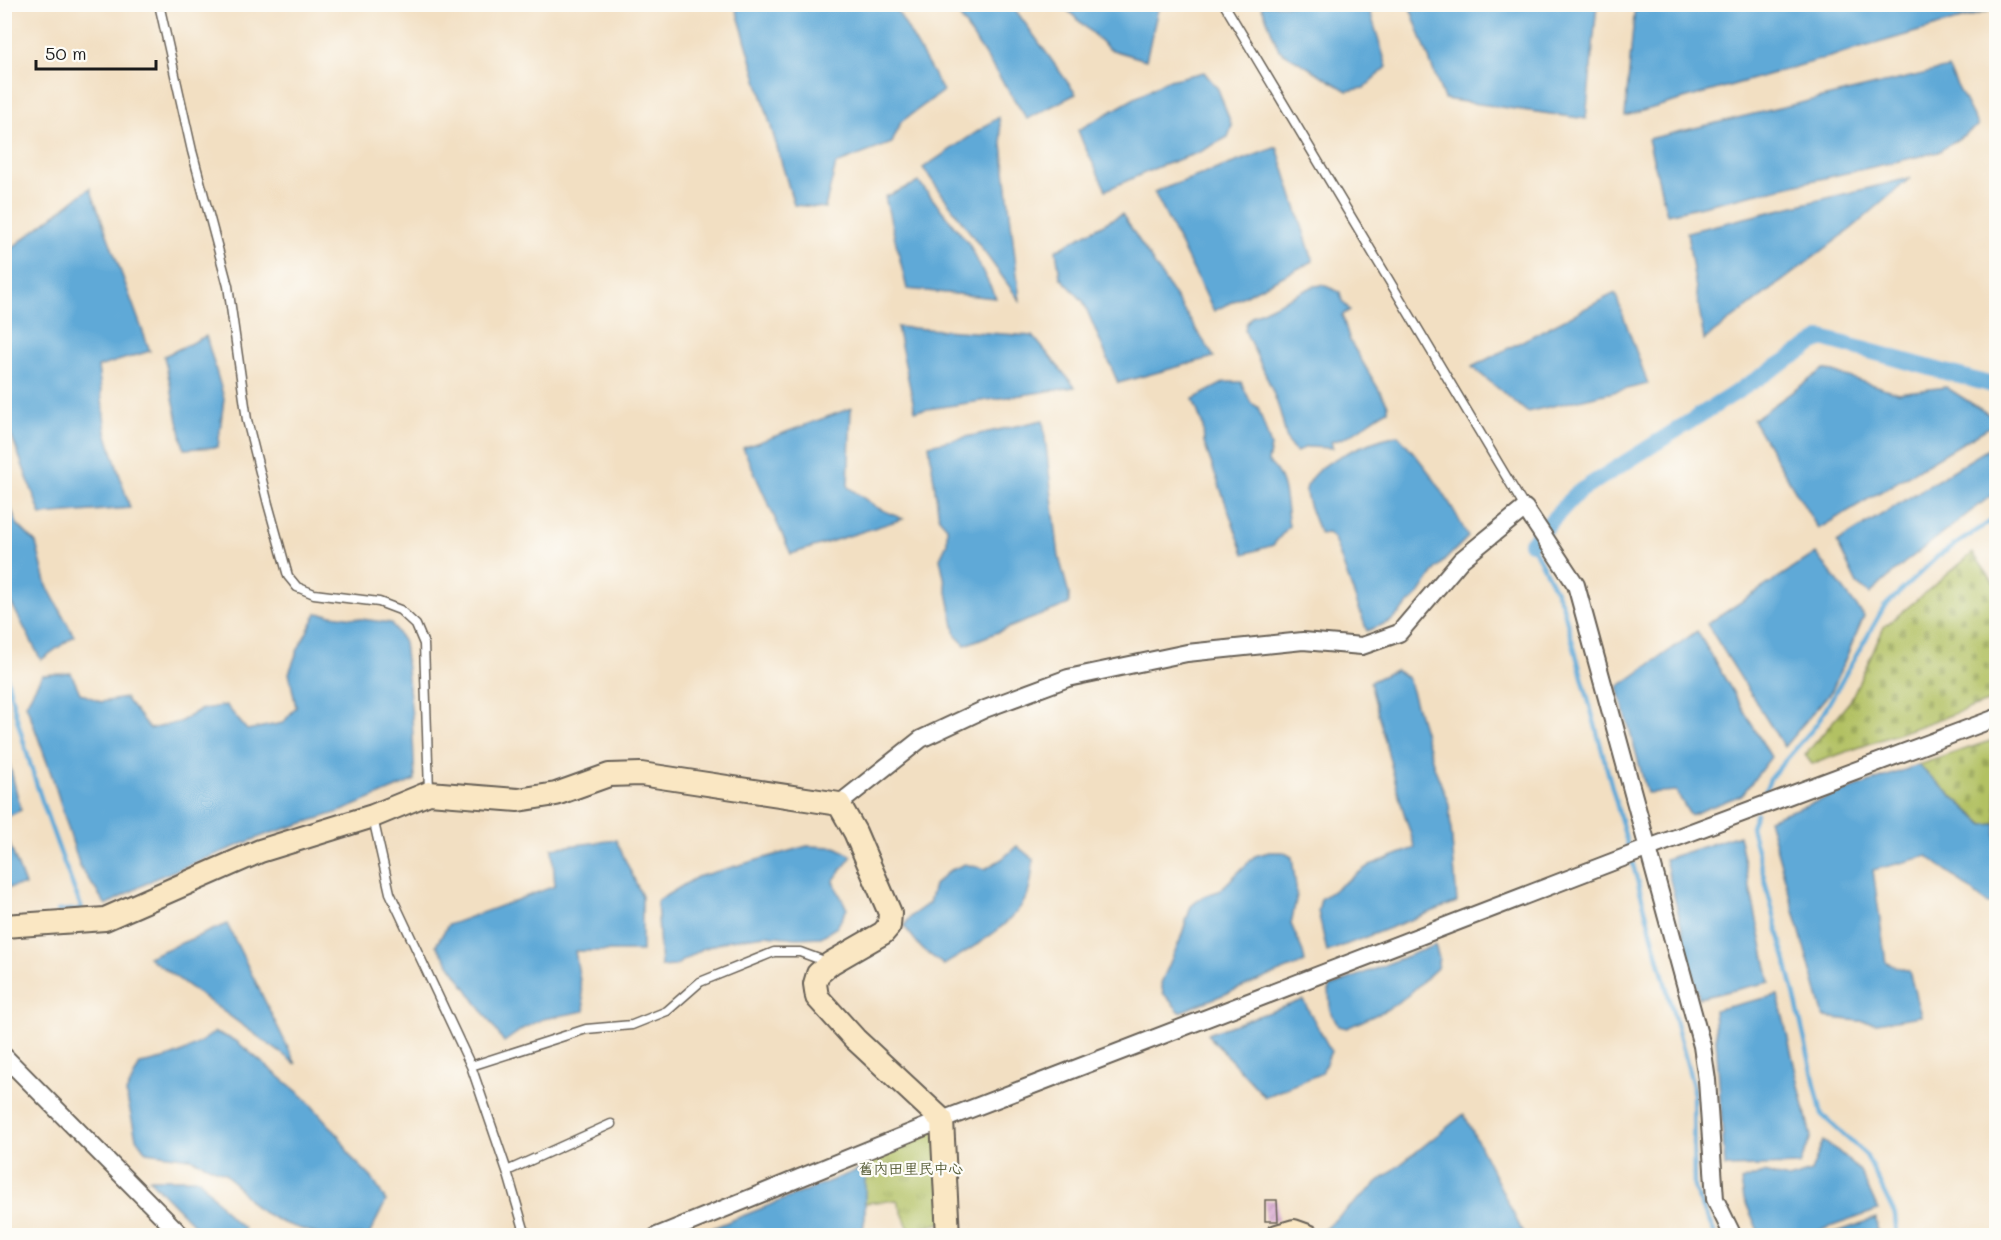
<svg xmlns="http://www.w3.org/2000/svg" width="2001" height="1240" font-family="Mali,'LXGW WenKai TC',sans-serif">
<defs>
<pattern id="cemetery-stones" width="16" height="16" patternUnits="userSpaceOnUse" patternTransform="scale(1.5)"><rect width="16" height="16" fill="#b2c164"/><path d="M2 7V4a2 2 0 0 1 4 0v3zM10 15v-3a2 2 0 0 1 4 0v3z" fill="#98a556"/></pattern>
<pattern id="park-tufts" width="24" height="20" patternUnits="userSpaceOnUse" patternTransform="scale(1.5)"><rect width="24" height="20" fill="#b2c164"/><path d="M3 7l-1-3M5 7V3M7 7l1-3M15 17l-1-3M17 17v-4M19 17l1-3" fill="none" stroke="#98a556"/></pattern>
<pattern id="building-hatch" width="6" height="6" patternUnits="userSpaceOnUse" patternTransform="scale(1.5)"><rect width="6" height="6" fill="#d5a0cd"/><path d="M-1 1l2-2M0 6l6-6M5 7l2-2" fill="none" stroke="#b689af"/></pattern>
</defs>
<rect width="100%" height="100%" fill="#fdfcf7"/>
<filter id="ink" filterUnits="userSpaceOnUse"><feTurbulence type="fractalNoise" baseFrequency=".0167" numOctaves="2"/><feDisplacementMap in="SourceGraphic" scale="12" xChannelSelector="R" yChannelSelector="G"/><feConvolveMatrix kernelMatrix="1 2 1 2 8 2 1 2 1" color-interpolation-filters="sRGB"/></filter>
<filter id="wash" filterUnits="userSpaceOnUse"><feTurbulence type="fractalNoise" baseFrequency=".008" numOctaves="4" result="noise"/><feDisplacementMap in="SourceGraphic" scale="24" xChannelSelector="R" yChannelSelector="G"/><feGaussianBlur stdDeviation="1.35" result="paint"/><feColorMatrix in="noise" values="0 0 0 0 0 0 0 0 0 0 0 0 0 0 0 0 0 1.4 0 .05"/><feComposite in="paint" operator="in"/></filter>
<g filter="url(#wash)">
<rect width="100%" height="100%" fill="#f2dfc2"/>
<path fill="url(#cemetery-stones)" stroke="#676e40" stroke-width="1.5" d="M1973,553L1996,586V699L1812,764L1805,755L1850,701L1884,627Z
M1996,739V824L1985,825L1918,765Z"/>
<path fill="url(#park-tufts)" stroke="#676e40" stroke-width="1.5" d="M942,1120L947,1221L910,1232L897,1200L865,1203L861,1152Z"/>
<path fill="#5fa9d7" stroke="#3e627a" stroke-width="1.5" d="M1984,4L1989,11L1625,116L1635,5Z
M735,5H894L943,91L901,122L892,143L836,164L825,208L794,205Z
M952,5H1012L1076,94L1027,119Z
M1062,5H1159L1146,60L1109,49Z
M1261,5H1368L1387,67L1364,88L1347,91L1279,50Z
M1409,5H1597L1586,119L1444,99Z
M1948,68L1978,126L1938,152L1667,214L1648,139Z
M1204,72L1218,89L1232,126L1228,137L1200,152L1158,167L1106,190L1083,143L1078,130L1165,81Z
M999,117L1020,301L923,168Z
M1277,147L1313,261L1214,311L1154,192Z
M1910,178L1851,229L1704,340L1687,232Z
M919,182L969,244L996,298L907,289L885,197Z
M90,188L150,351L98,367L106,432L130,508L41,515L5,418V261L9,250Z
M1122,214L1214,357L1118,383L1083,301L1060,277L1056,250Z
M1323,285L1340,292L1342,301L1350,310L1342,315L1350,341L1388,405V410C1368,420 1355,437 1331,442L1333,448L1306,447L1297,452C1286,446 1285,431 1282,419C1274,389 1258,359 1245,331L1246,324L1252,316L1314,286Z
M1615,293L1648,384L1527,412L1472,367Z
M897,327L1033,336L1075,387L915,411Z
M206,336L224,398L218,447L184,449L164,356Z
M1824,369L1898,393L1946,387L1996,419V423L1818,529L1753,420Z
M1225,382H1241L1251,403L1258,407L1271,446L1268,462C1287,477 1285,504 1289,526L1273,545L1244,554L1204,443L1203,426L1193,399Z
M851,408L848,487L878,508L903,519L791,554L743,448Z
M1043,420L1059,557L1069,594V604L965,645L956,636L940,558L947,543V527L939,518L929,445Z
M1398,435C1426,465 1450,500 1468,537L1436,569L1420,593L1391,621L1367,631L1334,539L1328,533L1320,534C1317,524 1305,500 1306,490C1310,462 1374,440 1398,435Z
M1996,444V492L1903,564L1870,594L1857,584L1837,542Z
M5,492L17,524L36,543L47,586L74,636L41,660L5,591Z
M1816,553L1864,616L1832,690L1784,747L1707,624Z
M317,613L391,623L404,642L412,716L415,780L342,811L265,835L156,878L106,905L80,867L53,779L26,704L42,675L71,673L80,693L101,702L125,698L150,729L180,722L199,710L226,705L247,730L283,723L296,707L289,673L298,649Z
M1697,631L1771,757L1742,795L1690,815L1676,791L1647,793L1618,687Z
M1395,670L1408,678L1435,769L1449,804L1457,902L1327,952L1318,911L1321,899L1370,865L1415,848L1400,800L1370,682Z
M5,747L21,810L5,818H4Z
M1918,765L1984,825L1996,824V903L1988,904L1928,856L1873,870L1886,963L1909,971L1921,1016L1877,1023L1824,1017L1768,819Z
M4,832H5L25,885L5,888Z
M1739,835L1770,982L1699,998L1665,859Z
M616,840L642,896V951H575L585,1011L543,1019L524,1028L504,1042L436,945L448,925L555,886L552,848Z
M807,846L836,847L852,856L833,881L847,909L837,927L821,937L796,938L765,935L730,940L702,949L675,966L661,967L657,901L697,877Z
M1017,846L1033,859C1032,872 1032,885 1027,896C1014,925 971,948 944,965L922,949L904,926L911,916L929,903L934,885L949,871L965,864L985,869L1002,859Z
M1269,852H1283L1292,857L1297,895L1291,924L1303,952L1305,962L1180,1012L1163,993L1161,983L1180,940L1191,906L1204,896L1219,891L1255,856Z
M227,924L296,1064L148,957Z
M1435,945L1439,958L1437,968L1407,996L1386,1010L1347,1028L1338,1026L1330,1010L1329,987Z
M1778,995L1811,1137L1800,1165L1725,1167L1714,1010Z
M1303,1000L1331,1051L1322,1073L1265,1097L1207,1034Z
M215,1032L236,1041L304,1097L339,1136L351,1157L372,1178L386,1201L369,1235H320L283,1223L257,1209L225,1173L190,1158L146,1152L136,1138L126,1093L140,1064C174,1058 187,1052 215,1032Z
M1464,1114L1524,1235H1322L1321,1232L1382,1179Z
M1823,1141L1838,1151L1860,1171L1878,1210L1807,1235H1760L1744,1199L1741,1181L1763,1173L1789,1179L1811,1172Z
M865,1167V1218L862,1235H695Z
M149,1179H199L231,1218L244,1228L243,1235H204Z
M1876,1218L1878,1235H1829Z"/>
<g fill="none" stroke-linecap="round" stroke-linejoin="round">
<path stroke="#5fa9d7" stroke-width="4.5" d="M1531,543L1562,603L1693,1086L1694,1189L1716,1236
M4,665C22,749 50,829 82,909L58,911
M1761,802L1771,777L1817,724L1884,607L1938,556L1996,518
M1756,813L1751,827L1793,989L1822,1115L1866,1155L1895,1215L1897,1236"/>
<path stroke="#5fa9d7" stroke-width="16" d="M1531,543L1577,493L1822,338L1996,386"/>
</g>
<g id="blocks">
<path fill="url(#building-hatch)" d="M1265,1200H1277L1278,1221H1265Z"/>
</g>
</g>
<g filter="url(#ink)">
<use href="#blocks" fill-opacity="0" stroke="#676056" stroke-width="1.5"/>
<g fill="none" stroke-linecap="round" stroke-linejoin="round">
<defs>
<path id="lane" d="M159,4L192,151L228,286L247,420L268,504L288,576L297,587L314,594L379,602L400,610L416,625L424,644L429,791
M1224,4L1525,508
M373,818L390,893L471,1066L507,1171L526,1236
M471,1066L586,1029L632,1025L667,1011L700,982L774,952H800L827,962
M507,1171L611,1124"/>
<path id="street" d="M839,804L921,739L985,709L1068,678L1187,653L1303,641L1362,646L1399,633L1461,560L1525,508L1576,585L1702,1046L1707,1080L1715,1199L1733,1236
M4,1056L182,1236
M657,1236L942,1120L1646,849L1996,718"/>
<path id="secondary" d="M4,926L105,919L260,851L373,816L429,793L518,800L556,794L609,775L641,774L839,804L855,832L890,913L889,926L883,933L831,963L818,974L815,984L817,997L855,1039L942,1120L948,1236
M1277,1236L1294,1231L1308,1236"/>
</defs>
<use href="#lane" stroke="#676056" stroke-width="11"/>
<use href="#street" stroke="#676056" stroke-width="20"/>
<use href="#secondary" stroke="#676056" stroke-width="26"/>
<use href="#lane" stroke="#fff" stroke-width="8"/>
<use href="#street" stroke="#fff" stroke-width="16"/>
<use href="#secondary" stroke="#fae7c3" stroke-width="22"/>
</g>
</g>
<g text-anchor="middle" stroke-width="4.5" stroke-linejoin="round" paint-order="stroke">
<g font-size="15" fill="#585e39" stroke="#fdfcf7">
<text x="911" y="1174">舊內田里民中心</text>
</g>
</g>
<rect width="2001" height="1240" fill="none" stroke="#fdfcf7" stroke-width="24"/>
<path d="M36 60v9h120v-9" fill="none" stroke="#1c1c1c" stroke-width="3"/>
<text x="45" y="60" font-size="18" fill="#1c1c1c" stroke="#fdfcf7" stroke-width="4.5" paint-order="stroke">50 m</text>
</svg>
